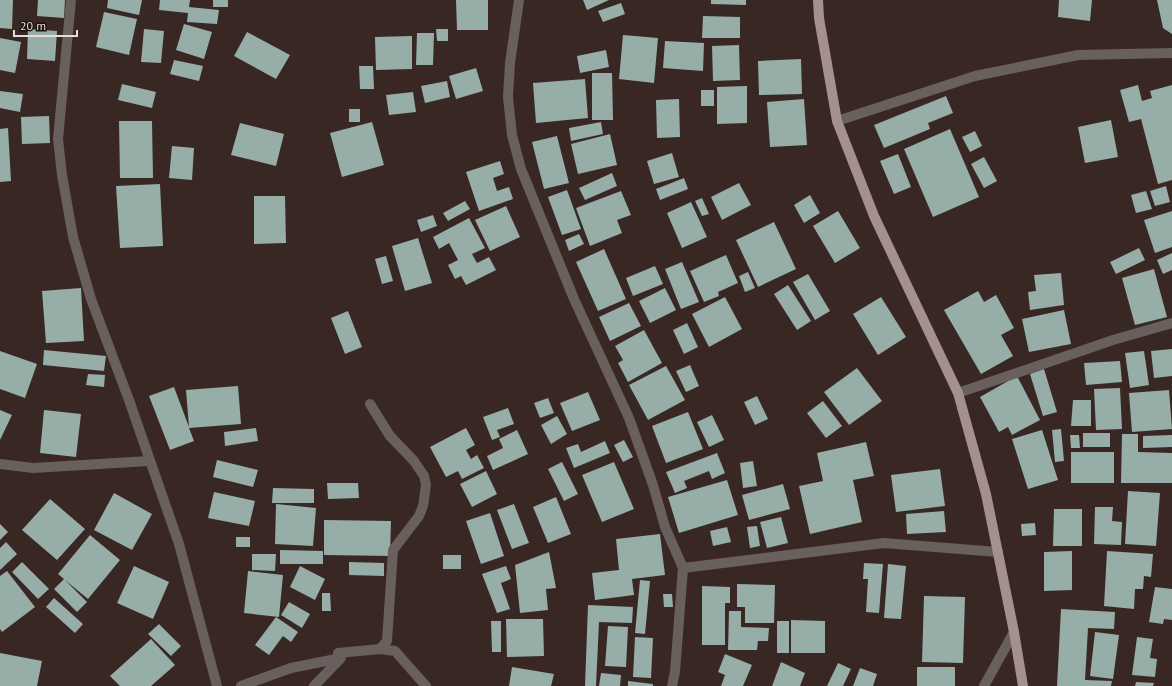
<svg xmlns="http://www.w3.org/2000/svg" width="1172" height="686" font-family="'PT Sans',sans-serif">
<rect width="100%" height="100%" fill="#392724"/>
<path fill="#96aea7" d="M0,0H13L12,29L0,28Z
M38,0H65L64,18L37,16Z
M108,0H142L139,15L107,8Z
M160,0H190L189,7L219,10L217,24L187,22L188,13L159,10Z
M213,0H228V7H213Z
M456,0H488V30H457Z
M583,0H609L587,10Z
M711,0H746V5L711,4Z
M1059,0H1092L1090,21L1058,17Z
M1157,0H1172V34L1163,28Z
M621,3L625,14L603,22L598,11Z
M104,12L137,19L129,55L96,47Z
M703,16L740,17V38H702Z
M184,24L212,32L204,59L176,50Z
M28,29L57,31L55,61L27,59Z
M144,29L164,31L161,63L141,62Z
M436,29H448V41H437Z
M247,32L290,55L276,79L234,56Z
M417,33H434L433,65H416Z
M623,35L658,38L654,83L619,79Z
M412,36V69L376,70L375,37Z
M0,38L21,42L15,73L0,70Z
M665,41L704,43L703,71L663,68Z
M739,45L740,80L713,81L712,46Z
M606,50L609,67L580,73L577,56Z
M801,59L802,94L759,95L758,61Z
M174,60L203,66L199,81L170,74Z
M359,66H373L374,89H360Z
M476,68L483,91L456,99L449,76Z
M592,73H612L613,120H592Z
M585,79L588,118L536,123L533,83Z
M447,81L450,97L425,103L421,86Z
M122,84L156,92L152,108L118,100Z
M1138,85L1142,101L1152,98L1150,91L1172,85V180L1158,184L1141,119L1129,122L1120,90Z
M747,86V123L717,124V87Z
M701,90H714V106H701Z
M0,91L23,94L20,112L0,108Z
M413,92L416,112L389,115L386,95Z
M946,96L953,113L928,123L930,129L884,148L874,125Z
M679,99L680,137L657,138L656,100Z
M804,99L807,145L770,147L767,102Z
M349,109H360V122H349Z
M49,116L50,143L22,144L21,117Z
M1111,120L1118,157L1085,163L1078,127Z
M119,121H152L153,178H120Z
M372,122L384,165L342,177L330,133Z
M601,122L603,134L571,141L569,128Z
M240,123L284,134L276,166L231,155Z
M8,128L11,181L0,182V129Z
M950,129L979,197L933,217L904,149Z
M975,131L982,146L970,152L962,137Z
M610,134L617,165L578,174L571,144Z
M557,136L569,183L544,189L532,142Z
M172,146L194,148L192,180L169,178Z
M672,153L679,177L654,184L647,161Z
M898,154L911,187L894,194L880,161Z
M984,157L997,181L984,188L971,164Z
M500,161L504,174L493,178L497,191L509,187L513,199L479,211L466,172Z
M612,173L617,186L585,200L579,188Z
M684,178L688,189L660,200L656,189Z
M739,183L751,205L722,220L711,197Z
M160,184L163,246L120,248L116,186Z
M1166,186L1170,202L1155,206L1150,191Z
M567,190L581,229L562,235L548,197Z
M621,191L631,215L617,220L622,233L590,246L576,208Z
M1146,191L1152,209L1136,213L1131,195Z
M810,195L820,213L804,223L794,205Z
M254,196H285L286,243L254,244Z
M702,198L709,214L702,216L695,201Z
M465,201L470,209L448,221L443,213Z
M691,202L707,237L682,248L667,213Z
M506,206L520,237L490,251L475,220Z
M838,211L860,248L835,263L813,226Z
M1172,211V247L1155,253L1144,220Z
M433,215L437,226L421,232L417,220Z
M469,218L485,248L472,254L477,263L489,257L496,270L466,285L461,276L455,279L448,265L458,260L449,243L439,249L433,237Z
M774,222L796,269L758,287L736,240Z
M579,234L584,244L569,251L565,240Z
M418,238L432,283L405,291L392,246Z
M1139,248L1145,260L1116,274L1110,262Z
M604,249L626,299L598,311L576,262Z
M1172,253V270L1163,274L1157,260Z
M726,255L738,283L718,292L719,296L704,302L690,271Z
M386,256L393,281L382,284L375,259Z
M682,262L699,302L681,309L665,269Z
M655,266L663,284L633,296L626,278Z
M1154,269L1167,317L1135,325L1122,278Z
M748,272L755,288L745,292L739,276Z
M1061,273L1064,305L1030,310L1028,292L1036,291L1034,275Z
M808,274L830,311L815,320L793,282Z
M788,285L811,321L797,330L774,294Z
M81,288L84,341L46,343L42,291Z
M665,288L676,310L650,323L639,301Z
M978,291L984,302L996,295L1014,328L1001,335L1013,356L981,374L944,310Z
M725,297L742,329L709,347L692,314Z
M881,297L906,337L878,355L853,314Z
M629,303L641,326L610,341L599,317Z
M1064,310L1071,344L1029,352L1022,319Z
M348,311L362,347L345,354L331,318Z
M687,323L698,347L684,354L673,330Z
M644,330L662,363L628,382L618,363L623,360L615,346Z
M1172,349V376L1154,378L1151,351Z
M44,350L106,356L104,371L43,365Z
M0,351L37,364L25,398L0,389Z
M1144,351L1149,385L1130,388L1125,353Z
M1120,361L1122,382L1086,385L1084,363Z
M690,365L699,386L686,392L676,371Z
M666,366L685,400L648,420L629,385Z
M857,368L882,401L849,425L824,392Z
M1044,369L1057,412L1043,416L1030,374Z
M88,374L105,375L104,387L86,385Z
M1017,376L1040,420L1012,435L1008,427L999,432L980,397Z
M238,386L241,424L189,428L194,441L170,450L149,396L174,387L189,427L186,390Z
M1120,388L1122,429L1096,430L1094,389Z
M1169,390L1172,429L1132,432L1129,393Z
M588,392L600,420L572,431L560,403Z
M757,396L768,419L755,425L744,402Z
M548,398L554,413L540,418L534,403Z
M1073,400H1091V426H1071Z
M823,401L842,426L826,438L807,413Z
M508,408L514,424L497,430L500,437L492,440L483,417Z
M0,410L12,415L0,440Z
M44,410L81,414L76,457L40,453Z
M688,412L703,449L666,463L652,426Z
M712,415L724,440L709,447L697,422Z
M557,416L567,434L551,444L541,425Z
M256,428L258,441L225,446L224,432Z
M466,428L475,445L466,450L471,459L477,455L484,468L462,479L458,471L446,477L430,447Z
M1061,429L1064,461L1055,462L1052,430Z
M517,430L528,454L493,470L487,456L503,448L499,439Z
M1042,430L1058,480L1028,489L1012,439Z
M1083,433H1110V447H1083Z
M1122,434H1138V452L1172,453V483H1121Z
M1070,435H1079L1080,448H1071Z
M1172,435V447L1143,448V436Z
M624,440L633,457L623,462L614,445Z
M605,441L610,453L574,468L566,448L578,444L581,452Z
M866,442L874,476L853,480L862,522L810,534L799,486L823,481L817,453Z
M1071,452H1114V483H1071Z
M717,453L725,473L712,479L709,471L684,481L687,488L675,493L666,472Z
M217,460L258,470L253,487L213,477Z
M753,461L757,486L743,488L740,463Z
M562,462L578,494L564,501L548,469Z
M614,462L634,509L602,522L582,475Z
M940,469L945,506L896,512L891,475Z
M486,471L497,494L472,507L460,484Z
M727,480L738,515L679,533L668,497Z
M327,483H358L359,498L328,499Z
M783,484L790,509L749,520L742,495Z
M273,488L314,489V503H272Z
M1128,491L1160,493L1156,546L1125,544Z
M214,492L255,501L249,526L208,518Z
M114,493L152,514L132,550L94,530Z
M556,497L571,534L548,543L533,507Z
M50,499L85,529L57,560L22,530Z
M276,504L316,508L313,546L275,544Z
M514,504L529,543L512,549L497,510Z
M1095,507H1113L1112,521L1122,522L1121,545L1094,544Z
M1054,509H1082V546H1053Z
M944,511L946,532L907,534L906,514Z
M490,513L504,556L481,564L466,521Z
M781,517L788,543L767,548L760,522Z
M324,520L391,521L390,556L324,555Z
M1035,523L1036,535L1022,536L1021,524Z
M0,524L8,532L0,540Z
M757,526L760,546L750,548L747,527Z
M727,527L731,542L713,546L710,531Z
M660,534L665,575L632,579L634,595L595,600L592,573L619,570L616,539Z
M90,535L120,560L88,599L65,580L87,602L77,612L54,589L64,579L58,574Z
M236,537H250V547H236Z
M6,542L17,554L0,570V548Z
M280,550L323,551V564H280Z
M1072,551V590L1044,591V552Z
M1107,551L1153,554L1151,577L1144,576L1143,589H1135L1134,609L1104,606Z
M549,552L556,588L546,589L548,610L520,613L515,565Z
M252,554H276L275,571L252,570Z
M443,555H461V569H443Z
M22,562L49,589L38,599L12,572Z
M349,562L384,563V576L349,575Z
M864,563L883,564L879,613L866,612L868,579H863Z
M888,564L906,566L901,619L884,618Z
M134,566L169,582L153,619L117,603Z
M300,566L325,579L315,600L290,587Z
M506,566L511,579L501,583L510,609L497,613L482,574Z
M7,571L35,607L2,632L0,629V576Z
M248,571L283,575L279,617L244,613Z
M640,580L650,581L645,634L635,633Z
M737,584L775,585L774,623H745V607H737Z
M702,586L730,587V603H725V645H702Z
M1155,587L1172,589V620L1164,619L1163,624L1149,622Z
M322,593H330L331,611H322Z
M663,594H672L673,607H664Z
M924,596L965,597L963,663L922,662Z
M54,598L83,624L75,633L46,607Z
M289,602L310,614L302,628L281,615Z
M588,605L633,607L632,623L599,622L596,686H585Z
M1061,609L1115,612L1114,629L1088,628L1085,680L1112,681L1111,686H1057Z
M729,611H741V627L769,628L768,641H758L757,650H728Z
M276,617L298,632L291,642L283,636L269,655L255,645Z
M506,619H543L544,656L507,657Z
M791,620L825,621V653H791Z
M491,621H501V652H492Z
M777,621H789V653H777Z
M159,624L181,646L171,656L148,634Z
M608,626L628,627L626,667L605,666Z
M1095,632L1119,635L1113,679L1090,676Z
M635,637L653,638L651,678L633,677Z
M1137,637L1153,639L1150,658L1157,659L1155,677L1132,675Z
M151,639L175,665L151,686H120L110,676Z
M0,653L42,661L37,686H0Z
M725,654L752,665L743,686H721L725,675L718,672Z
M781,662L805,673L800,686H772Z
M838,663L851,669L843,686H827Z
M512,667L554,674L551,686H509Z
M917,667H955V686H917Z
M860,668L877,674L873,686H853Z
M601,673L621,675L620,686H599Z
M628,681L653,684V686H628Z
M1136,682L1154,683L1153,686H1135Z"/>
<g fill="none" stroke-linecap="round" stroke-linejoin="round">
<path stroke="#695f5d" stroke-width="10" d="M71,0L58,139L62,175L73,237L91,299L129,400L179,544L217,686
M519,0L510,63L508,97L512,135L521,169L574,299L629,418L653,485L665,527L683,568L884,543L998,552
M837,121L975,76L1078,55L1172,53
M958,393L1113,340L1172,323
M370,404L390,436L414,461L424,476L426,485L423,506L419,516L393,550L387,641L380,649
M0,464L33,468L149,461
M241,686L291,668L341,658L338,653L380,649L395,651L426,686
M314,686L341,658
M672,686L675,672L683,568
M984,686L1014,632"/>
<path stroke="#a4918d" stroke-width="10" d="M818,0L819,18L837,121L874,216L958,393L986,494L1014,632L1023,686"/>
</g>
<path d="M14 30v6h63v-6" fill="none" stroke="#e8dcda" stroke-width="2"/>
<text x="20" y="30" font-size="12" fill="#e8dcda" stroke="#1b1211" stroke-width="3" paint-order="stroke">20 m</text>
</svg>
